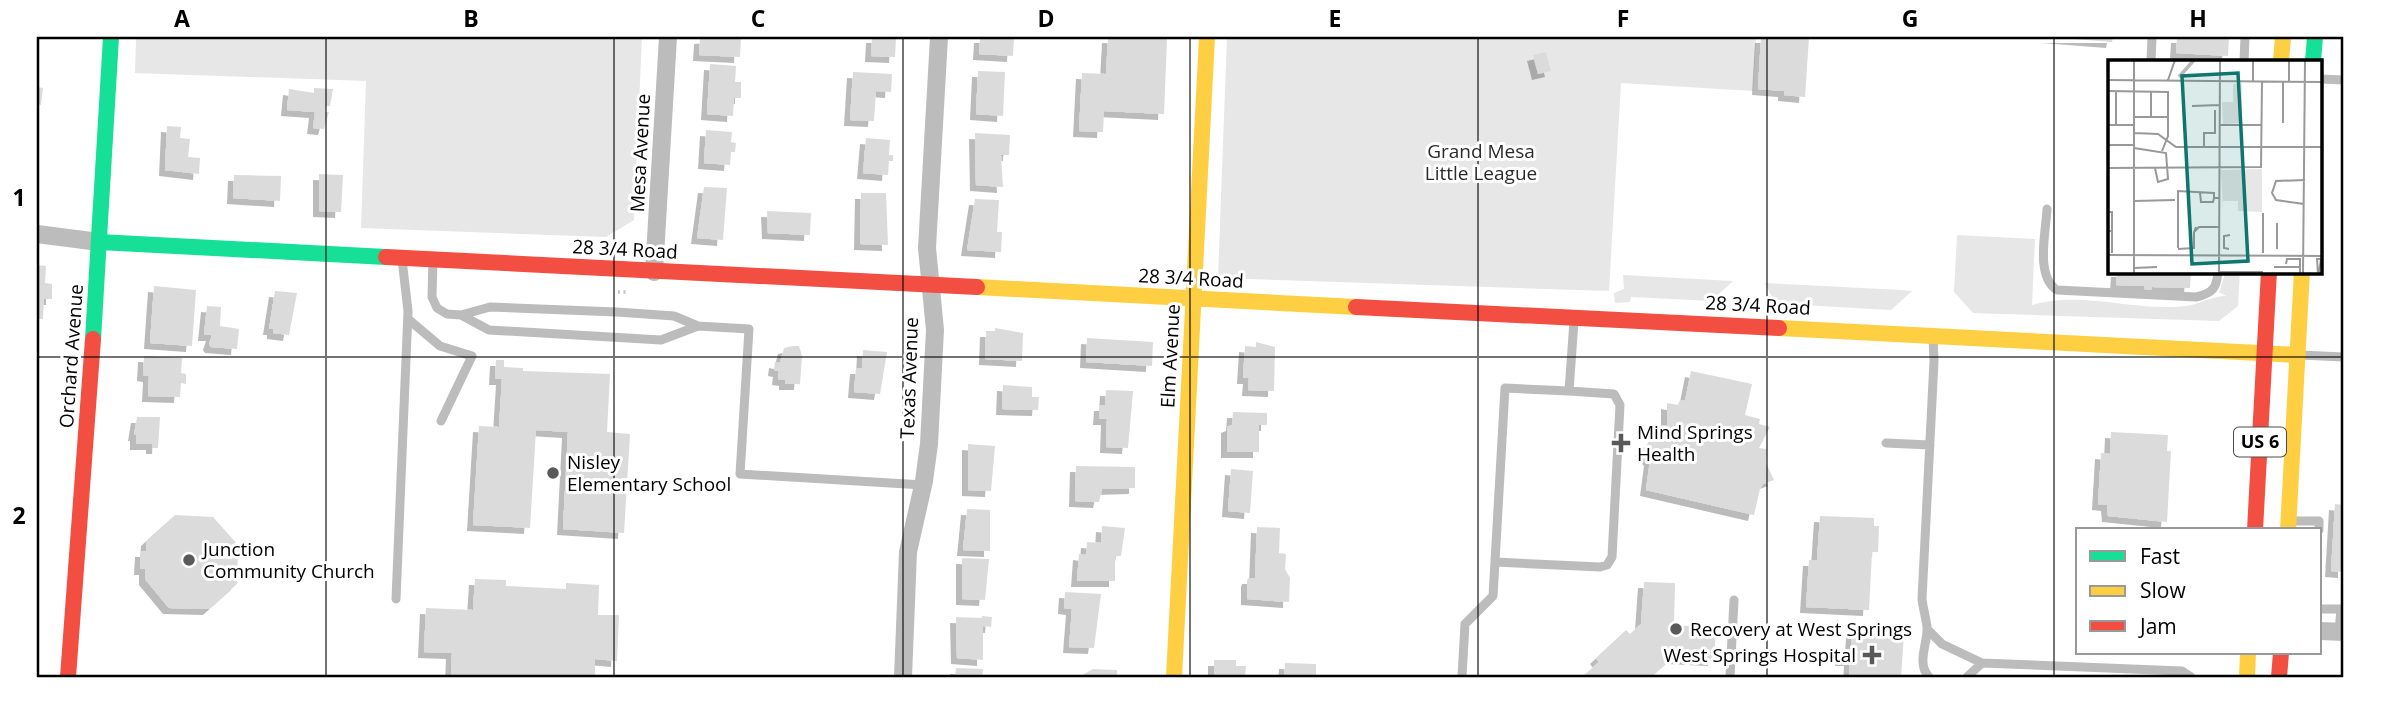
<svg xmlns="http://www.w3.org/2000/svg" width="2381" height="714" font-family="'Open Sans',sans-serif">
<defs>
<filter id="shadow"><feDropShadow dx="-6" dy="6" stdDeviation="0" flood-color="#0004"/></filter>
</defs>
<rect width="100%" height="100%" fill="#fff"/>
<path fill="#e7e7e7" d="M136,37H642L634,220L606,237L361,228L366,81L135,73Z
M1227,37H1756L1753,91L1621,83L1609,291L1218,278Z
M1957,235L2035,239L2032,305C2081,290 2135,312 2186,306C2198,305 2213,295 2226,296L2219,292L2226,271H2240L2238,306L2219,321L1973,313L1954,292Z
M1623,275L1733,281L1711,301L1631,297L1630,302L1615,303L1614,293L1624,289Z
M1765,283L1902,290L1912,291L1891,310L1784,304L1771,295Z"/>
<path fill="#dbdbdb" filter="url(#shadow)" d="M716,37H741L740,57L699,55L700,38Z
M872,37H896L895,57L871,56Z
M980,37H1014L1013,56L979,54Z
M1108,37L1167,39L1164,114L1104,111L1103,132L1079,131L1082,73L1106,74Z
M1761,37H1809L1805,97L1784,95V91L1758,89Z
M2048,37H2113L2112,42Z
M2177,37H2229L2228,56L2176,53Z
M1546,52L1551,71L1538,74L1533,55Z
M710,64L736,66L735,82H741V98H734L733,116L707,114Z
M978,71L1005,72L1003,116L976,114Z
M853,72L892,74L891,92L876,91L874,121L850,120Z
M37,87L43,88L41,105L37,104Z
M314,88L333,89L330,106H326L325,112H329L324,129L313,128L315,112L287,110L289,89L314,93Z
M167,126L181,127L180,138L190,139L188,157L200,158L199,174L165,170Z
M706,130L732,132L731,142L736,143L735,152H731L730,165L704,163Z
M975,133L1010,135L1009,155H1001L1003,187L976,185Z
M866,138L890,140L889,155H893V161H889L888,175L863,173Z
M319,174L343,175L341,212L319,211Z
M234,175L281,176L280,201L233,198Z
M704,187L727,188L723,240L697,238Z
M861,193H886L888,245L860,244Z
M975,199L999,200L997,232H1002L1001,252L967,250Z
M767,211L811,213L810,235L768,233Z
M37,265L46,266L45,283L52,284V299H44L43,319H37Z
M2117,271H2191L2190,288L2152,287V290L2144,289V286L2116,285Z
M154,286L196,290L192,346L150,343Z
M275,291L297,293L289,335L273,333V329H269Z
M207,306L221,307L220,326L239,329L237,349L211,347L209,344L212,335H204Z
M995,328L1023,333L1022,361L985,359L986,331H995Z
M1087,338L1153,342L1152,366L1086,362Z
M1256,342L1275,347L1274,391L1248,390L1249,378H1243L1245,346L1256,347Z
M793,346H799L802,356L800,384H785V380L778,379L779,371L774,370L775,362L780,363L784,348Z
M863,350L887,352L880,394L854,392L856,368H862Z
M144,356L182,358L181,373L186,374V384L181,383L180,397L148,396L149,376L143,375Z
M496,360H504V367L523,368V371L610,374L607,432L630,434L624,533L563,529L568,432L536,430L530,528L473,525L479,426L499,427L502,379H495Z
M1691,371L1752,384L1745,415L1760,419L1759,424L1770,427L1759,448L1767,449L1766,463L1774,480L1763,484L1760,489L1754,515L1646,490L1650,460L1641,450L1652,441L1661,425L1667,426V403L1678,405L1680,400L1685,401Z
M1003,385L1032,387V397H1039L1038,410L1002,409Z
M1106,390L1133,391L1128,448L1106,447L1107,419H1099L1100,405H1105Z
M1233,412L1267,413V425H1259V452H1227V427L1232,425Z
M137,417H160L158,448H152V444H136V435H134Z
M2111,432L2168,435L2167,451H2171L2167,522L2108,516L2107,505L2098,504L2101,453L2110,454Z
M968,444L995,446L991,491L968,490Z
M1076,466L1135,467V488L1102,489L1099,502L1075,501Z
M1231,469L1253,471L1250,513L1228,511Z
M2335,504L2344,505V572L2331,571Z
M967,509L990,510V551L963,550Z
M175,515L213,517L238,545L237,584L209,609L169,608L145,579V569H140L141,551H146L147,540Z
M1820,516L1874,518V526H1879L1878,552H1872L1869,610L1806,607L1809,560H1817Z
M1102,526L1125,528L1121,556H1115V581H1077L1079,554L1086,555L1087,542L1101,543Z
M1257,527L1280,528L1279,553L1286,554L1285,569L1290,578L1289,602L1247,599V581L1248,578H1255Z
M962,558L989,559L985,600L962,599Z
M475,579L506,580V586L566,589V583L599,585L598,615H619L617,661L595,659V677H451L452,653L424,652L426,608L473,610Z
M1644,582L1675,583L1674,625L1716,628L1714,660L1672,658L1654,674L1657,677H1582L1599,662L1596,658L1626,630L1630,634L1641,624Z
M1065,592L1101,594L1094,648L1069,647L1072,609L1064,608Z
M982,616L992,617L991,627L983,626V660L957,658L956,617L982,618Z
M1852,632L1904,635L1901,677H1849L1850,660H1841L1842,649L1851,650Z
M1214,660H1236V666H1246L1245,677H1214Z
M1285,663L1316,664V677H1284Z
M956,668L983,669L982,677H955Z
M1093,669L1117,670V677H1079Z"/>
<g fill="none" stroke-linecap="round" stroke-linejoin="round">
<path stroke="#c2c2c2" stroke-width="3.5" stroke-dasharray="2 3.5" stroke-linecap="butt" d="M618,292H628"/>
<path stroke="#bcbcbc" stroke-width="9" d="M2151,61L2152,37
M2244,61L2245,37
M2320,79L2344,80
M2047,209C2046,232 2035,276 2057,290L2196,297C2213,293 2217,288 2218,271
M433,260L432,297L437,308L447,314L461,315L490,307L617,312L674,316L698,326L749,329L740,474L923,485
M461,315L489,330L661,340L698,326
M408,319L440,346L472,356L441,421
M2300,355L2344,357
M1886,443L1930,445
M2290,521H2319V530
M1495,562L1600,567L1607,565L1612,557L1620,405L1614,394L1569,391
M396,599L408,311L402,259
M2320,609H2341L2339,631
M1927,629L1942,644L1982,663L1967,677
M1982,663L2182,671L2191,677
M1462,677L1465,624L1493,596L1505,388L1569,391L1574,321
M1730,677L1734,600
M1929,677C1916,663 1928,644 1927,627C1926,618 1923,608 1922,599L1934,361L1933,337"/>
<path stroke="#bcbcbc" stroke-width="18" d="M37,234L99,242
M654,272L668,37
M2320,631L2344,632
M903,677L908,552L924,481L929,444L935,330L927,248L939,37"/>
<path stroke="#16e098" stroke-width="16" d="M2313,61L2315,37
M99,242L386,257
M93,339L111,37"/>
<path stroke="#ffcf43" stroke-width="16" d="M2281,61L2283,37
M977,287L1356,307
M1779,328L2298,355
M2288,530L2302,271
M1174,677L1207,37
M2247,677L2248,653"/>
<path stroke="#f24e42" stroke-width="16" d="M386,257L977,287
M1356,307L1779,328
M2255,530L2269,271
M68,677L93,339
M2279,677L2281,653"/>
</g>
<path fill="none" stroke="#000" stroke-width="2" stroke-opacity="0.55" d="M326,37V677M614,37V677M903,37V677M1190,37V677M1478,37V677M1767,37V677M2054,37V677M37,357H2344"/>
<g fill="#595959" stroke="#fff" stroke-width="2.5">
<path d="M1617.5 432.5h7v7h7v7h-7v7h-7v-7h-7v-7h7z"/>
<circle cx="553" cy="473" r="7"/>
<circle cx="189" cy="560" r="7"/>
<circle cx="1676" cy="629" r="7"/>
<path d="M1868.5 644.5h7v7h7v7h-7v7h-7v-7h-7v-7h7z"/>
</g>
<g text-anchor="middle" stroke-width="6" stroke-linejoin="round" paint-order="stroke">
<rect fill="#fff" stroke="#4c4c4c" stroke-width="2" x="2234" y="427.5" width="52" height="29" rx="5"/>
<g font-size="18" font-weight="bold" fill="#000">
<text x="2260" y="448">US 6</text>
</g>
<g font-size="19" fill="#2b2b2b" stroke="#fff">
<text x="1481" y="158">Grand Mesa<tspan x="1481" dy="22">Little League</tspan></text>
</g>
<g font-size="19" fill="#000" stroke="#fff">
<text transform="translate(640 153) rotate(-87)" y="7">Mesa Avenue</text>
<text transform="translate(625 249) rotate(3)" y="7">28 3/4 Road</text>
<text transform="translate(1191 278) rotate(3)" y="7">28 3/4 Road</text>
<text transform="translate(1758 305) rotate(3)" y="7">28 3/4 Road</text>
<text transform="translate(71 356) rotate(-86)" y="7">Orchard Avenue</text>
<text transform="translate(1170 356) rotate(-87)" y="7">Elm Avenue</text>
<text transform="translate(909 378) rotate(-88)" y="7">Texas Avenue</text>
</g>
<g font-size="19" fill="#000" stroke="#fff" text-anchor="start">
<text x="1637" y="439">Mind Springs<tspan x="1637" dy="22">Health</tspan></text>
<text x="567" y="469">Nisley<tspan x="567" dy="22">Elementary School</tspan></text>
<text x="203" y="556">Junction<tspan x="203" dy="22">Community Church</tspan></text>
<text x="1690" y="636">Recovery at West Springs</text>
<text x="1856" y="662" text-anchor="end">West Springs Hospital</text>
</g>
</g>
<g transform="translate(2108 60)">
<rect width="214" height="214" fill="#fff"/>
<path d="M134,23V63L115,64L114,42H125V24ZM154,109V152L130,151V141H115V151L113,110Z" fill="#e7e7e7"/>
<path fill="none" stroke="#b9b9b9" stroke-width="3.5" d="M71,17L86,0"/>
<path fill="none" stroke="#999" stroke-width="2" d="M112,0L111,212H155M181,0V22M0,20L214,22M60,20L67,0M145,22V0M175,22V63M0,31L60,32V76L54,91M8,31V65M43,31V57M84,46L111,45M25,57H60M0,65H26M111,65H154M26,73L50,74L68,87H214M0,85H26M26,88L58,93L60,119L50,122L47,108M96,88V73H107V50M0,108L153,107L154,22M92,133L93,142H105L106,138M26,141L67,140M196,144L168,140L164,133L168,121L197,120M0,152H4V171M155,153V193M169,163V189M88,167L86,172L91,167H112M0,171H4V193M70,188V131L106,133V138H111M70,189L86,188V172M121,189L116,188V176L122,175M0,195L214,196M178,204L179,199H192V213M166,207H191M26,208L49,207M26,213V0M195,213L197,0M210,213L209,199H213L211,213"/>
<path fill="#0f766e" fill-opacity="0.15" stroke="#0f766e" stroke-width="3.5" d="M130,13L140,201L84,204L74,16Z"/>
<rect width="214" height="214" fill="none" stroke="#000" stroke-width="3.5"/>
</g>
<rect width="2381" height="714" fill="none" stroke="#ffffff" stroke-width="77"/>
<rect x="2076" y="528" width="245" height="126" fill="#ffffff" stroke="#999999" stroke-width="2"/>
<rect x="2090" y="551" width="35" height="10" fill="#16e098" stroke="#999999" stroke-width="2"/>
<text x="2140" y="564" font-size="21" fill="#000000">Fast</text>
<rect x="2090" y="586" width="35" height="10" fill="#ffcf43" stroke="#999999" stroke-width="2"/>
<text x="2140" y="598" font-size="21" fill="#000000">Slow</text>
<rect x="2090" y="621" width="35" height="10" fill="#f24e42" stroke="#999999" stroke-width="2"/>
<text x="2140" y="634" font-size="21" fill="#000000">Jam</text>
<rect x="38" y="38" width="2304" height="638" fill="none" stroke="#000" stroke-width="2.5"/>
<g font-size="23" text-anchor="middle" font-weight="bold" fill="#000">
<text x="182" y="27">A</text>
<text x="471" y="27">B</text>
<text x="758" y="27">C</text>
<text x="1046" y="27">D</text>
<text x="1335" y="27">E</text>
<text x="1623" y="27">F</text>
<text x="1910" y="27">G</text>
<text x="2198" y="27">H</text>
<text x="19" y="206">1</text>
<text x="19" y="524">2</text>
</g>
</svg>
